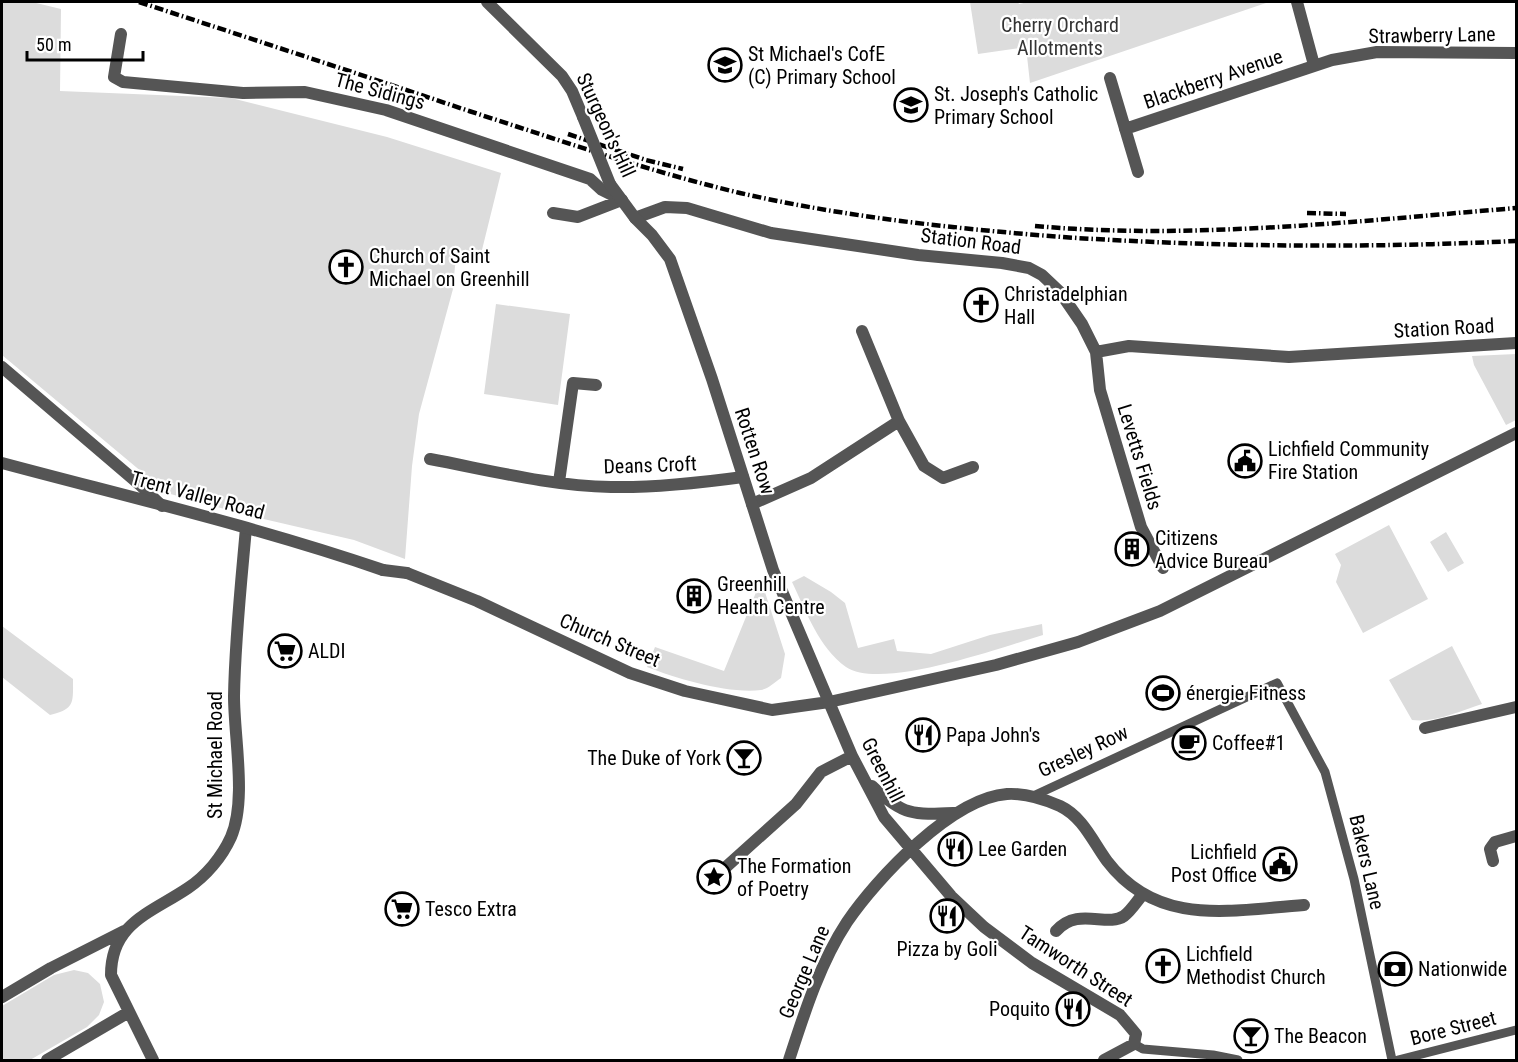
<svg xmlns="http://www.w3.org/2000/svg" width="1518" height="1062" font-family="'Roboto Condensed',sans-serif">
<rect width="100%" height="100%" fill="#fff"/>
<path fill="#dcdcdc" d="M2,2H32L61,9L60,91L231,98L387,137L501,173L480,258L464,250L455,266L453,289L419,414L412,466L405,559L354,540L246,515L167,493L2,355Z
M970,2H1018L1019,4L1028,2H1269L1030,83L1026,47L978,54Z
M496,304L570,314L558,405L484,394Z
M1516,354V420L1506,425L1474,365L1472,356Z
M1389,525L1428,599L1363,633L1336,582L1341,565L1335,554Z
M1446,532L1464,563L1448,572L1430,542Z
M804,576L831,592L845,603L858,648L894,639L897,651L931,654L990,635L1042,624L1043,635C1002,647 882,691 846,667C819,648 806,611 792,582Z
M761,580L785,654L781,678C775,682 768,689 761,690C728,694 678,679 647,667L655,647L724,671Z
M2,626L73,679C73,703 75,709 50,715L2,677Z
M1452,646L1482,704C1460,711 1435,723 1412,720L1389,680Z
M74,970L88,973L100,984L104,1002L99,1015L87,1027L30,1060H2V1006L54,975Z"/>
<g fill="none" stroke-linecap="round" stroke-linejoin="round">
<path stroke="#555" stroke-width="9" d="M1031,797L1277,683L1325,772L1354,879L1392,1060
M1134,1044L1143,1049L1213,1055L1238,1060
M1398,1060L1516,1030"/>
<path stroke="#555" stroke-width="12" d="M1297,2L1314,65
M121,34L114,77L123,82L243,93L305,92L386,110L590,179L602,190L622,200
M1110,78L1138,172
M1125,129L1332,60L1377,52L1516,53
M553,213L578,217L622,200
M635,218L665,207L687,208L771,233L918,255L1002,263L1029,268L1042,275L1060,292L1082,324L1096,352L1100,390L1141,527L1163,568
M1096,352L1129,346L1289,357L1516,343
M2,367L140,485L162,506
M899,421L924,466L943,478L973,467
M430,459C489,470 550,486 611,487C656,488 699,483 743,477
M559,482L573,383L596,385
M752,504L811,478L899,421L862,331
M383,570L407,573
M829,702L852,756L884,817L951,896L984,927L1032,963L1120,1015L1136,1034L1134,1044L1104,1060
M1425,728L1516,707
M872,786C903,816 914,815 955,813
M1493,861L1490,849L1495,842L1516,836
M726,867L796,804L821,772L852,756
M1056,931C1078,906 1107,928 1124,916C1131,911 1137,901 1143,894
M2,997L51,968L124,931
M47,1060L129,1012
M153,1060L111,975C111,923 151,913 188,888C206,876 222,857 231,837C247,800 234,737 234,696C235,640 241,584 246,528
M789,1060C804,1014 820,963 847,922C877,878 952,798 1007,794C1024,793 1044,799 1060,806C1083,817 1093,842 1107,861C1158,928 1231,910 1304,905"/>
<path stroke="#555" stroke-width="12" d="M487,2L562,76L572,91L583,117
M610,184L635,218L652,235L670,259L712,379L773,570L829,702
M2,463C129,497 258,527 383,570
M407,573L477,601L630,673L685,691L772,710L829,702L996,665L1078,642L1160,611L1516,433"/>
<path stroke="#000" stroke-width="4.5" stroke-dasharray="9 3 1.5 3" stroke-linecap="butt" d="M139,2C249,38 359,74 469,111C559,140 648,171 740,193C850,218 965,230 1077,238C1224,247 1370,248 1516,241
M568,134L646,160L683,169
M1307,213L1346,214
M1035,226C1195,240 1357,221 1516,208"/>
<path stroke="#555" stroke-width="12" d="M583,117L610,184"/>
</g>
<defs>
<symbol id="school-ring" viewBox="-11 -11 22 22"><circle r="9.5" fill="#fff" stroke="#000" stroke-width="1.5"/><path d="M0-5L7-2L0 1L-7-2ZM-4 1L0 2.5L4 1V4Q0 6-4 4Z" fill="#000"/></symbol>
<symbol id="church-ring" viewBox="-11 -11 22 22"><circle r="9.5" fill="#fff" stroke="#000" stroke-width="1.5"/><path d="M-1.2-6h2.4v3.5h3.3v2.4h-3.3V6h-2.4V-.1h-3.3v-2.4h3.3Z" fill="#000"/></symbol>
<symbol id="civic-ring" viewBox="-11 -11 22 22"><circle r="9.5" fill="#fff" stroke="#000" stroke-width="1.5"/><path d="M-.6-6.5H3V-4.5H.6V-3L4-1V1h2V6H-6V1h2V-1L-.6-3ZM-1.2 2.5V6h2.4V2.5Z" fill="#000"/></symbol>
<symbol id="building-ring" viewBox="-11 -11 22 22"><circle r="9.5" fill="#fff" stroke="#000" stroke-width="1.5"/><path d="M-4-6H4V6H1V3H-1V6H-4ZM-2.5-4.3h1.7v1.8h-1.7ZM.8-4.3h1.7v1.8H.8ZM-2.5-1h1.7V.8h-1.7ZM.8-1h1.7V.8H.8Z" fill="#000"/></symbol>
<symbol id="supermarket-ring" viewBox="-11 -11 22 22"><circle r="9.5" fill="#fff" stroke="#000" stroke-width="1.5"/><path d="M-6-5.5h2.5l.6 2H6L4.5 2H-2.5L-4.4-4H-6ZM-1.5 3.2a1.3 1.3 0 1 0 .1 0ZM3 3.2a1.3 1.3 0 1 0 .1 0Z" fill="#000"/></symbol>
<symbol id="stadium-ring" viewBox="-11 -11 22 22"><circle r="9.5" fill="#fff" stroke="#000" stroke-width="1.5"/><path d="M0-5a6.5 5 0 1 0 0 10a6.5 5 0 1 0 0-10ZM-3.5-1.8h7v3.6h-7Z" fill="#000"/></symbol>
<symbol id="restaurant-ring" viewBox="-11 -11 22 22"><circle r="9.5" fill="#fff" stroke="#000" stroke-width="1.5"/><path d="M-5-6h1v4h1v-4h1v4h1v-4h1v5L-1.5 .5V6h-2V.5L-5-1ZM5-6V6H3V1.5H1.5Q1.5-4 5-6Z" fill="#000"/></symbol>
<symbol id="cafe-ring" viewBox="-11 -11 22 22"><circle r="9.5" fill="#fff" stroke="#000" stroke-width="1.5"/><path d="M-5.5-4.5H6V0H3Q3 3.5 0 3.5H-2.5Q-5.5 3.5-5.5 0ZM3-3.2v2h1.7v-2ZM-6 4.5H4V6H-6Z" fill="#000"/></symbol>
<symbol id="bar-ring" viewBox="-11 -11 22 22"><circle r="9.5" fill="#fff" stroke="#000" stroke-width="1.5"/><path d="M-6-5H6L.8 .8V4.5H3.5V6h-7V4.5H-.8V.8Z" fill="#000"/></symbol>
<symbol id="sight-ring" viewBox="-11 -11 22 22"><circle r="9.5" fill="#fff" stroke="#000" stroke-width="1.5"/><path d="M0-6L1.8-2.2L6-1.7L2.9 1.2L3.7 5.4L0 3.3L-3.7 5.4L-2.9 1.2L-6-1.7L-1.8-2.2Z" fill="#000"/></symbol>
<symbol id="bank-ring" viewBox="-11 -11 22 22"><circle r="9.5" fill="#fff" stroke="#000" stroke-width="1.5"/><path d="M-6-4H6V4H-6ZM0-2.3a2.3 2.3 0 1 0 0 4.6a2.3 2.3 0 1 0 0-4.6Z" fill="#000"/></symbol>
</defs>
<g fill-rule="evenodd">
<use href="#school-ring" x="706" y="46" width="38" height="38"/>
<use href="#school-ring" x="892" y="86" width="38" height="38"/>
<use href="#church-ring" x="327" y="248" width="38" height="38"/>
<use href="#church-ring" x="962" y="286" width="38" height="38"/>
<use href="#civic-ring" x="1226" y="442" width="38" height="38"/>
<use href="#building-ring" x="1113" y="530" width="38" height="38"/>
<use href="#building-ring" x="675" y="577" width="38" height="38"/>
<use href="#supermarket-ring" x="266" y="632" width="38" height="38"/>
<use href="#stadium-ring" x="1144" y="674" width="38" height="38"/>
<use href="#restaurant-ring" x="904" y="716" width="38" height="38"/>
<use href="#cafe-ring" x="1170" y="724" width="38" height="38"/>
<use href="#bar-ring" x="725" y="739" width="38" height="38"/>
<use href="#restaurant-ring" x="936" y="830" width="38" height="38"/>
<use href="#civic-ring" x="1261" y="845" width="38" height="38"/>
<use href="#sight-ring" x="695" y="858" width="38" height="38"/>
<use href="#supermarket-ring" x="383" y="890" width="38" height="38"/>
<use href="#restaurant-ring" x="928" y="897" width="38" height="38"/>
<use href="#church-ring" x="1144" y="947" width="38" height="38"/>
<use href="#bank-ring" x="1376" y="950" width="38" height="38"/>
<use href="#restaurant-ring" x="1054" y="990" width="38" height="38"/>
<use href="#bar-ring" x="1232" y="1017" width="38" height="38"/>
</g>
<g text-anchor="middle" stroke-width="4.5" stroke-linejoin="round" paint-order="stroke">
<g font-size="20" fill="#333" stroke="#fff">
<text x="1060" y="32">Cherry Orchard<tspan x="1060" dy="23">Allotments</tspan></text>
</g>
<g font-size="20" fill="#000" stroke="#fff">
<text transform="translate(1432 35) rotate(-1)" y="7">Strawberry Lane</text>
<text transform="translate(1213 79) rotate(-19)" y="7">Blackberry Avenue</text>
<text transform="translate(380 91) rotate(15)" y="7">The Sidings</text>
<text transform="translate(606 125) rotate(65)" y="7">Sturgeon's Hill</text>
<text transform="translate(971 241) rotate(7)" y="7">Station Road</text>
<text transform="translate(1444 328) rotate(-3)" y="7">Station Road</text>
<text transform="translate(755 451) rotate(72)" y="7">Rotten Row</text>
<text transform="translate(1140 457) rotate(73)" y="7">Levetts Fields</text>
<text transform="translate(650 465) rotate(-2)" y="7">Deans Croft</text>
<text transform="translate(198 495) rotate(15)" y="7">Trent Valley Road</text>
<text transform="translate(610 640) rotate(23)" y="7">Church Street</text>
<text transform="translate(1083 751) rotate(-25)" y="7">Gresley Row</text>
<text transform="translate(215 755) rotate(-90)" y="7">St Michael Road</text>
<text transform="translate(883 770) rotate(63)" y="7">Greenhill</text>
<text transform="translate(1367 862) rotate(77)" y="7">Bakers Lane</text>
<text transform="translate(1076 966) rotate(33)" y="7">Tamworth Street</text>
<text transform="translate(804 972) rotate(-67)" y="7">George Lane</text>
<text transform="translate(1453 1028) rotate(-14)" y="7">Bore Street</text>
</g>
<g font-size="20" fill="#000" stroke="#fff" text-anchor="start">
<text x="748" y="61">St Michael's CofE<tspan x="748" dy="23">(C) Primary School</tspan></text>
<text x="934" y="101">St. Joseph's Catholic<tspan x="934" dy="23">Primary School</tspan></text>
<text x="369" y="263">Church of Saint<tspan x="369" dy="23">Michael on Greenhill</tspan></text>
<text x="1004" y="301">Christadelphian<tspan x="1004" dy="23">Hall</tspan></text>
<text x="1268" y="456">Lichfield Community<tspan x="1268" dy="23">Fire Station</tspan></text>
<text x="1155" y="545">Citizens<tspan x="1155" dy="23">Advice Bureau</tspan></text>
<text x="717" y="591">Greenhill<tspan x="717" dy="23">Health Centre</tspan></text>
<text x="308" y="658">ALDI</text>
<text x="1186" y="700">énergie Fitness</text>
<text x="946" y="742">Papa John's</text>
<text x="1212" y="750">Coffee#1</text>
<text x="721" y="765" text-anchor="end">The Duke of York</text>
<text x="978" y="856">Lee Garden</text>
<text x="1257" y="859" text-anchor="end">Lichfield<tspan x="1257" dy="23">Post Office</tspan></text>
<text x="737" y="873">The Formation<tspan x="737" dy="23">of Poetry</tspan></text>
<text x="425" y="916">Tesco Extra</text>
<text x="947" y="956" text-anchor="middle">Pizza by Goli</text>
<text x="1186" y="961">Lichfield<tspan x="1186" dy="23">Methodist Church</tspan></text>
<text x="1418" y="976">Nationwide</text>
<text x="1050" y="1016" text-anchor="end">Poquito</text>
<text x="1274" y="1043">The Beacon</text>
</g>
</g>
<rect width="1518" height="1062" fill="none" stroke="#000000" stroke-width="6"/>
<path d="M27 51v9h116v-9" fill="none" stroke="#000000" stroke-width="3"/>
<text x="36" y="51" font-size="18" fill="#000000" stroke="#ffffff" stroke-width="4.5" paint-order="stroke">50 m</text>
</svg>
